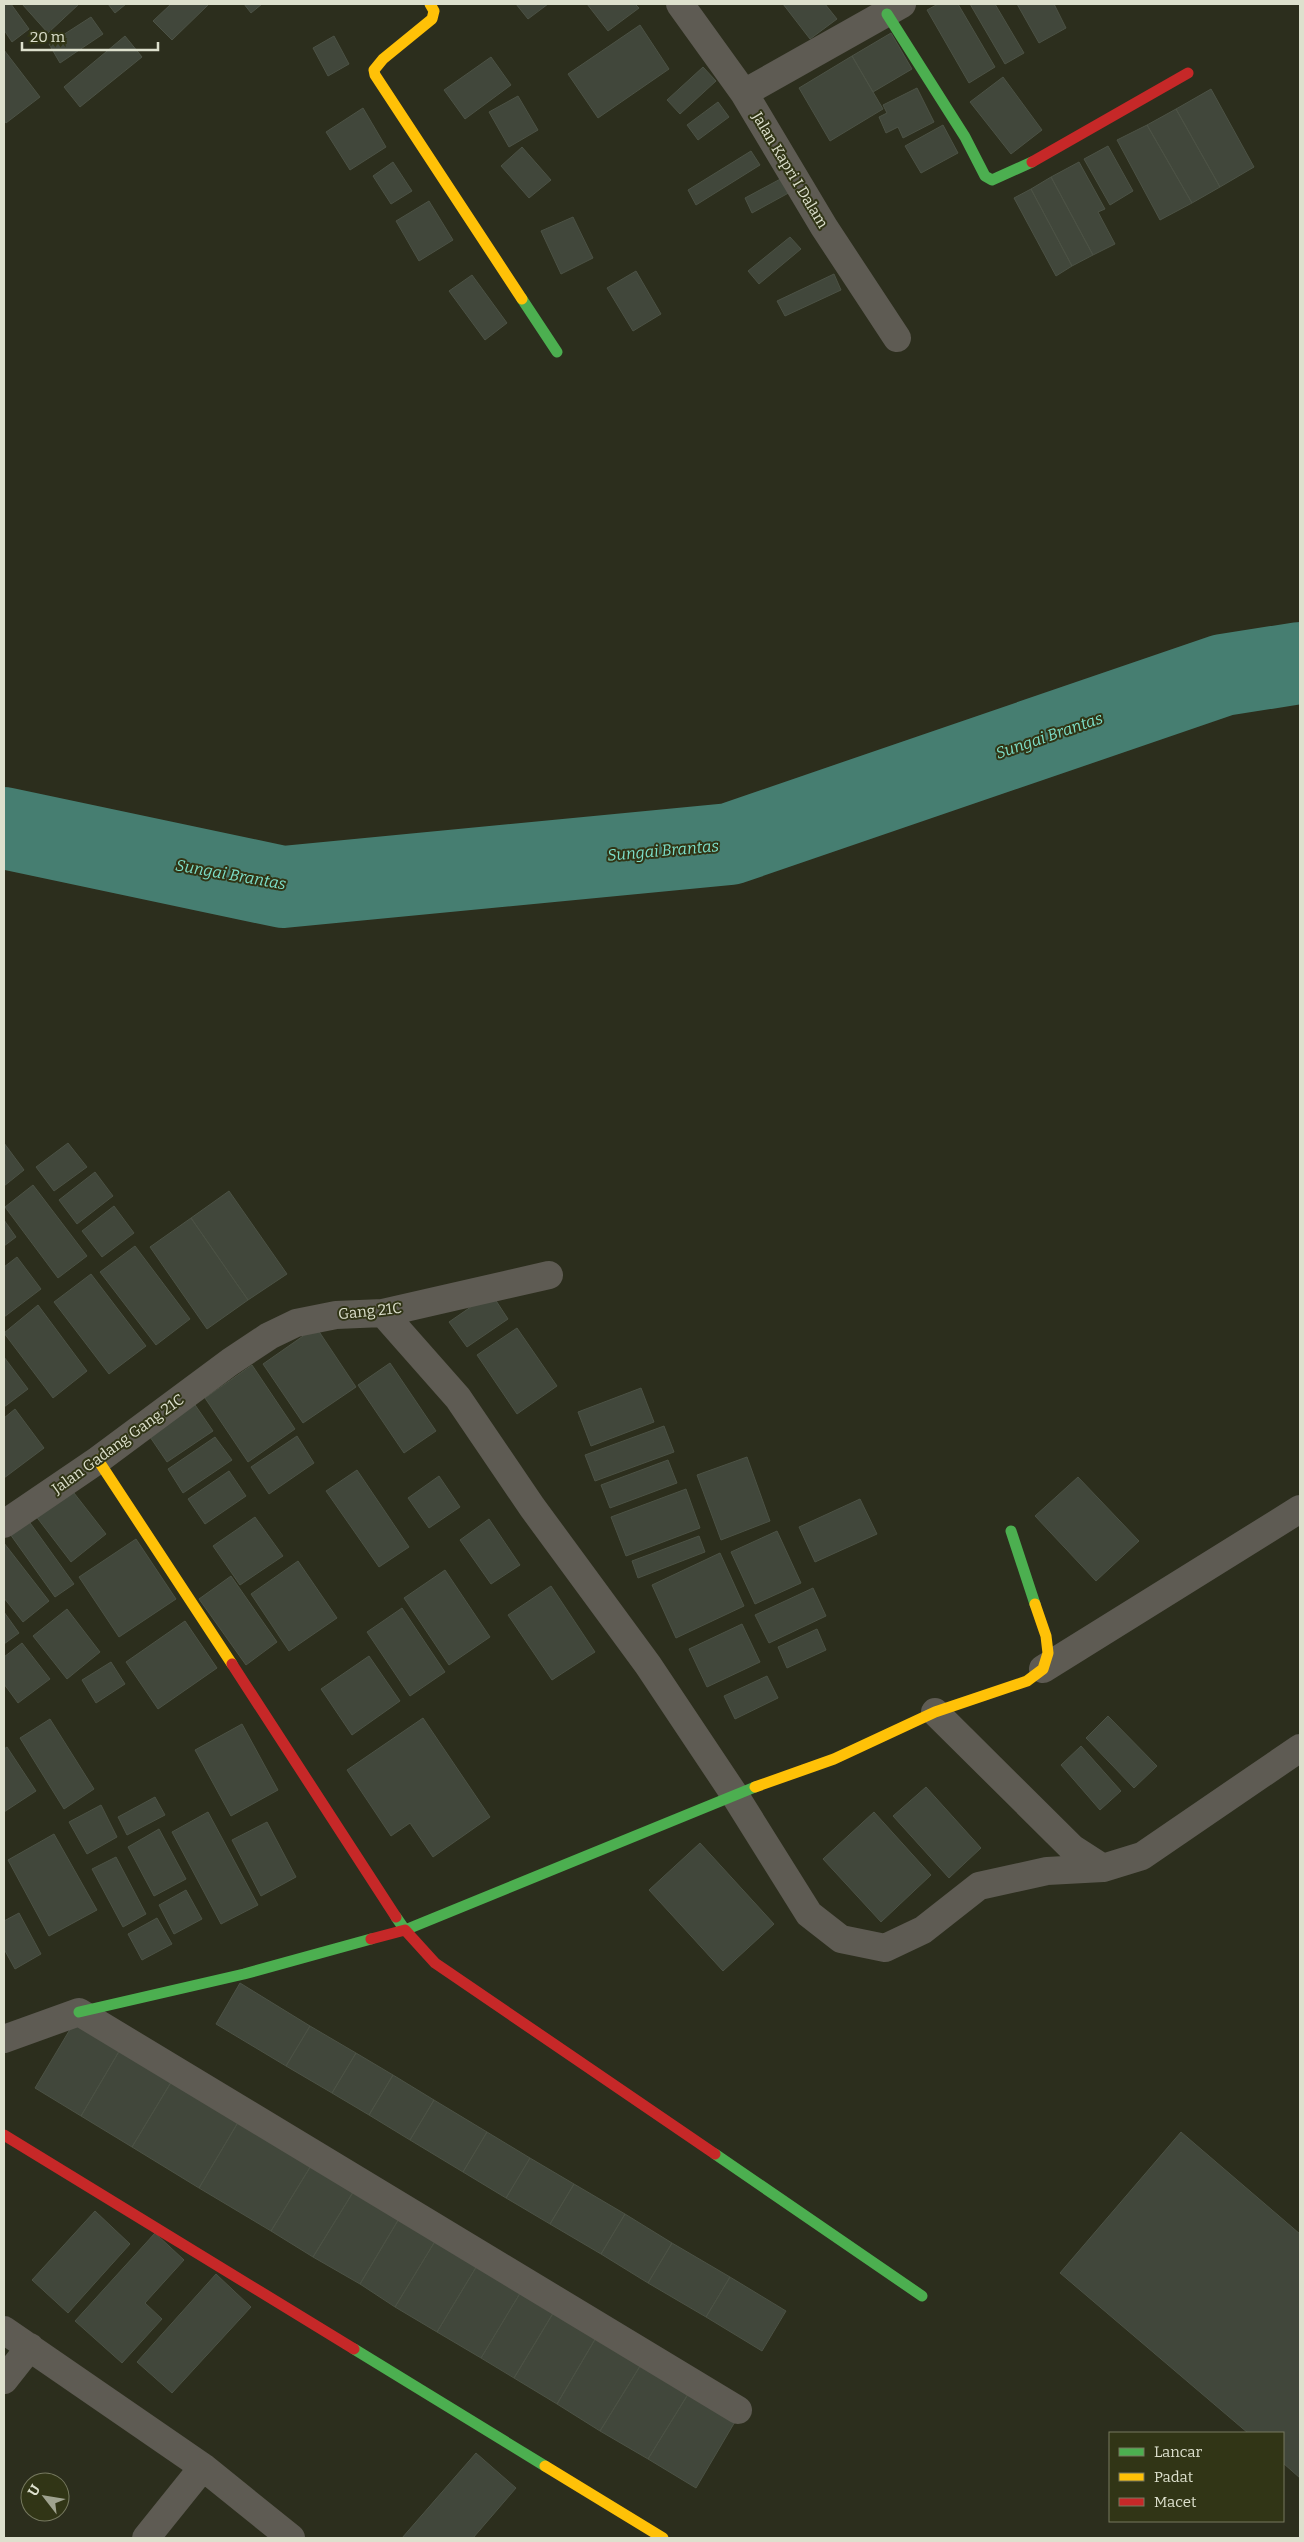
<svg xmlns="http://www.w3.org/2000/svg" width="1304" height="2542" font-family="Bitter,serif">
<rect width="100%" height="100%" fill="#2c2e1d"/>
<g fill="none" stroke-linecap="round" stroke-linejoin="round">
<path stroke="#467e71" stroke-width="82" d="M4,828L283,887L730,844L1223,675L1300,663"/>
</g>
<path fill="#41473b" stroke="#4c5245" d="M4,4H11L29,29L12,42L4,30Z
M22,4H79L48,33Z
M108,4H126L115,13Z
M171,4H209L172,40L153,21Z
M244,4H262L251,13Z
M516,4H548L528,19Z
M587,4H635L639,8L608,31Z
M783,4H825L837,19L810,39Z
M938,4H958L995,67L969,83L927,10Z
M970,4H995L1024,53L1005,64Z
M1017,4H1054L1066,28L1039,43Z
M91,17L103,34L60,63L49,44Z
M640,25L669,69L598,118L568,74Z
M891,33L912,69L873,92L852,56Z
M125,36L142,57L80,107L64,87Z
M334,36L349,64L328,76L313,48Z
M4,50L40,97L6,123L4,120Z
M852,56L883,109L830,141L799,88Z
M491,57L511,85L465,119L444,90Z
M703,67L716,81L680,114L667,100Z
M1003,77L1042,130L1011,154L970,102Z
M917,88L934,122L903,138L898,127L886,133L879,117L887,113L883,105Z
M1211,89L1254,167L1220,187L1176,109Z
M518,96L538,130L509,147L489,112Z
M718,102L729,117L698,140L687,125Z
M363,108L386,147L350,170L326,132Z
M1176,109L1220,187L1192,203L1147,125Z
M943,125L958,153L921,173L905,146Z
M1147,125L1192,203L1160,220L1117,140Z
M1108,146L1133,191L1110,205L1084,159Z
M522,147L551,180L529,198L501,166Z
M751,151L760,165L696,205L688,190Z
M393,162L412,191L391,204L373,176Z
M1079,162L1105,209L1098,212L1115,244L1093,255L1051,177Z
M786,176L794,190L752,213L745,198Z
M1051,177L1093,255L1072,266L1031,189Z
M1031,189L1072,266L1056,276L1014,198Z
M429,201L453,240L419,261L396,221Z
M573,217L593,258L561,274L541,231Z
M790,237L801,249L759,284L748,271Z
M636,271L661,314L633,331L607,288Z
M834,274L841,290L785,316L777,301Z
M472,275L507,323L485,340L449,291Z
M4,1143L24,1170L4,1186Z
M68,1143L87,1167L54,1191L36,1167Z
M95,1172L113,1196L77,1224L59,1200Z
M33,1185L87,1256L58,1278L5,1207Z
M229,1191L287,1274L248,1300L191,1218Z
M114,1206L134,1233L102,1257L82,1231Z
M191,1218L248,1300L207,1329L150,1247Z
M4,1220L16,1237L4,1246Z
M135,1246L190,1319L156,1345L100,1272Z
M17,1257L41,1289L4,1317V1267Z
M91,1274L146,1346L109,1374L54,1302Z
M491,1293L508,1319L467,1347L449,1322Z
M38,1305L87,1371L53,1398L4,1333Z
M316,1327L356,1387L303,1423L263,1364Z
M517,1328L557,1386L517,1414L477,1355Z
M4,1357L28,1389L4,1407Z
M390,1363L436,1431L404,1453L358,1385Z
M252,1365L295,1429L248,1462L205,1398Z
M641,1388L654,1422L591,1446L578,1412Z
M191,1399L213,1431L167,1462L146,1431Z
M15,1409L44,1448L4,1478V1418Z
M664,1426L674,1452L595,1481L585,1455Z
M297,1436L314,1463L269,1494L251,1467Z
M215,1437L232,1460L183,1493L168,1469Z
M747,1457L770,1521L721,1540L697,1475Z
M668,1460L677,1483L610,1508L601,1485Z
M357,1470L409,1547L379,1567L326,1491Z
M229,1471L246,1496L205,1524L188,1499Z
M439,1476L460,1507L429,1528L408,1498Z
M1078,1477L1139,1541L1096,1581L1035,1516Z
M67,1484L106,1534L71,1562L32,1511Z
M686,1489L700,1528L626,1556L611,1517Z
M860,1499L877,1534L815,1562L799,1527Z
M255,1517L283,1556L240,1585L213,1546Z
M489,1519L520,1565L491,1584L460,1540Z
M28,1520L74,1584L55,1597L10,1534Z
M777,1531L801,1583L755,1604L731,1552Z
M699,1536L705,1552L638,1578L632,1561Z
M136,1539L176,1599L119,1637L79,1577Z
M4,1543L49,1601L23,1622L4,1598Z
M720,1553L744,1606L676,1638L652,1585Z
M298,1561L337,1618L289,1651L251,1594Z
M445,1570L490,1637L449,1665L404,1598Z
M231,1576L277,1642L246,1665L199,1599Z
M551,1586L595,1652L552,1680L508,1615Z
M813,1588L826,1616L769,1643L755,1615Z
M402,1608L445,1672L410,1696L367,1632Z
M67,1609L100,1652L67,1679L33,1636Z
M4,1612L19,1633L4,1644Z
M185,1621L217,1668L158,1709L126,1662Z
M742,1624L760,1662L707,1687L689,1649Z
M817,1629L826,1650L787,1668L778,1647Z
M22,1643L50,1679L18,1703L4,1684V1657Z
M369,1656L400,1701L352,1735L321,1689Z
M111,1662L125,1684L96,1703L82,1680Z
M767,1676L778,1698L735,1719L724,1696Z
M1108,1716L1157,1766L1134,1788L1086,1738Z
M423,1718L490,1817L433,1857L410,1823L391,1836L347,1770Z
M50,1719L94,1789L64,1809L20,1738Z
M242,1724L278,1790L231,1816L195,1750Z
M1081,1746L1121,1791L1100,1810L1061,1765Z
M7,1747L36,1791L4,1812V1749Z
M926,1787L981,1848L949,1878L893,1816Z
M155,1797L165,1815L127,1835L118,1817Z
M101,1805L117,1837L87,1854L69,1822Z
M208,1812L258,1905L221,1924L172,1832Z
M874,1812L931,1875L881,1922L823,1859Z
M267,1822L296,1877L261,1896L232,1840Z
M159,1829L186,1879L154,1896L128,1847Z
M54,1834L97,1910L49,1936L8,1860Z
M700,1843L774,1924L723,1971L649,1890Z
M116,1857L146,1914L123,1927L92,1869Z
M186,1890L202,1919L174,1934L159,1905Z
M19,1913L41,1954L15,1969L4,1949V1921Z
M157,1918L172,1944L142,1960L128,1934Z
M240,1983L310,2026L286,2066L216,2024Z
M75,2021L121,2048L81,2116L35,2088Z
M310,2026L356,2053L332,2093L286,2066Z
M121,2048L173,2079L132,2147L81,2116Z
M356,2053L393,2075L369,2115L332,2093Z
M393,2075L434,2100L410,2140L369,2115Z
M173,2079L240,2119L199,2188L132,2147Z
M434,2100L487,2132L463,2172L410,2140Z
M240,2119L312,2164L271,2231L199,2188Z
M487,2132L530,2158L506,2198L463,2172Z
M1181,2132L1300,2234V2478L1283,2463V2433H1248L1060,2273Z
M530,2158L574,2184L550,2224L506,2198Z
M312,2164L355,2189L313,2257L271,2231Z
M574,2184L625,2214L601,2254L550,2224Z
M355,2189L400,2217L360,2284L313,2257Z
M95,2211L130,2244L68,2313L32,2280Z
M625,2214L672,2243L648,2283L601,2254Z
M400,2217L437,2238L395,2307L360,2284Z
M155,2233L184,2260L145,2303L162,2319L122,2363L75,2321Z
M437,2238L478,2264L437,2332L395,2307Z
M672,2243L730,2277L706,2317L648,2283Z
M478,2264L522,2290L481,2358L437,2332Z
M216,2274L251,2307L172,2393L137,2362Z
M730,2277L786,2311L762,2351L706,2317Z
M522,2290L555,2310L514,2378L481,2358Z
M555,2310L597,2336L557,2404L514,2378Z
M597,2336L642,2363L600,2431L557,2404Z
M642,2363L690,2391L648,2459L600,2431Z
M690,2391L736,2420L696,2488L648,2459Z
M476,2453L516,2488L473,2538H402Z"/>
<g fill="none" stroke-linecap="round" stroke-linejoin="round">
<path stroke="#5e5b53" stroke-width="28" d="M680,4L744,93L824,227L897,338
M744,93L902,4
M383,1313L458,1398L532,1507L648,1665L734,1794L809,1914L841,1939L885,1948L923,1930L979,1886L1047,1871L1103,1868
M4,1524L98,1460L230,1362L269,1336L296,1323L336,1315L383,1313L549,1275
M1043,1669L1300,1509
M935,1712L1072,1848L1103,1868L1142,1856L1300,1748
M4,2039L79,2012L738,2410
M4,2330L203,2467
M4,2380L30,2347
M146,2538L203,2467L291,2538"/>
<path stroke="#4caf50" stroke-width="11" d="M887,14L965,137L985,176L992,180L1032,162
M522,299L557,352
M1011,1531L1035,1604
M396,1917L405,1930L755,1787
M79,2012L244,1974L371,1939
M715,2154L922,2296
M354,2349L545,2466"/>
<path stroke="#ffc107" stroke-width="11" d="M430,4L434,11L432,19L383,59L374,70L375,75L522,299
M98,1460L232,1664
M755,1787L834,1759L935,1712L1027,1681L1043,1669L1048,1653L1046,1636L1035,1604
M545,2466L663,2538"/>
<path stroke="#c62828" stroke-width="11" d="M1032,162L1188,73
M232,1664L396,1917
M371,1939L405,1930L435,1963L715,2154
M4,2135L354,2349"/>
</g>
<g text-anchor="middle" stroke-width="4" stroke-linejoin="round" paint-order="stroke">
<g font-size="15" fill="#dde0cd" stroke="#313516">
<text transform="translate(790 170) rotate(59)" y="5">Jalan Kapri I Dalam</text>
<text transform="translate(370 1311) rotate(-6)" y="5">Gang 21C</text>
<text transform="translate(118 1444) rotate(-36)" y="5">Jalan Gadang Gang 21C</text>
</g>
<g font-size="16" font-style="italic" fill="#7ddec8" stroke="#313516">
<text transform="translate(1049 735) rotate(-19)" y="6">Sungai Brantas</text>
<text transform="translate(663 850) rotate(-5)" y="6">Sungai Brantas</text>
<text transform="translate(231 874) rotate(10)" y="6">Sungai Brantas</text>
</g>
</g>
<rect width="1304" height="2542" fill="none" stroke="#dde0cd" stroke-width="10"/>
<rect x="1109" y="2432" width="175" height="90" fill="#313516" stroke="#76795f"/>
<rect x="1119" y="2448" width="25" height="8" fill="#4caf50" stroke="#76795f"/>
<text x="1154" y="2457" font-size="15" fill="#dde0cd">Lancar</text>
<rect x="1119" y="2473" width="25" height="8" fill="#ffc107" stroke="#76795f"/>
<text x="1154" y="2482" font-size="15" fill="#dde0cd">Padat</text>
<rect x="1119" y="2498" width="25" height="8" fill="#c62828" stroke="#76795f"/>
<text x="1154" y="2507" font-size="15" fill="#dde0cd">Macet</text>
<g transform="translate(45 2497) rotate(301)"><circle r="24" fill="#313516" stroke="#76795f"/>
<path d="M0-4L9 19L0 12L-9 19Z" fill="#9fa28f"/>
<text y="-8" font-size="14" font-weight="bold" text-anchor="middle" fill="#dde0cd">U</text>
</g>
<path d="M22 42v8h136v-8" fill="none" stroke="#dde0cd" stroke-width="2.5"/>
<text x="30" y="42" font-size="15" fill="#dde0cd" stroke="#313516" stroke-width="4" paint-order="stroke">20 m</text>
</svg>
